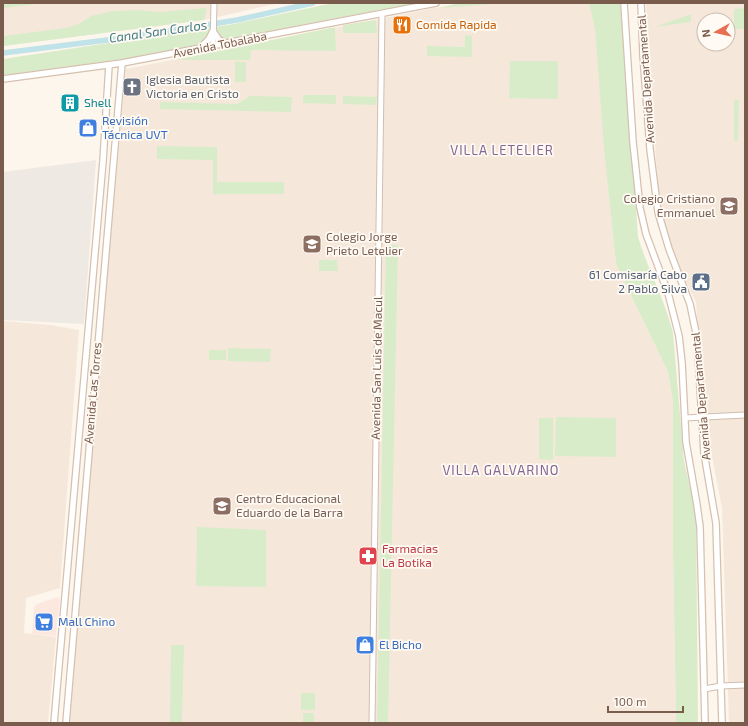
<svg xmlns="http://www.w3.org/2000/svg" width="748" height="726" font-family="'Exo 2',sans-serif">
<rect width="100%" height="100%" fill="#fdf6ec"/>
<path fill="#f5e8da" fill-rule="evenodd" d="M3,3H279L204,20L3,46Z
M460,3H589L595,28L605,151L616,264L668,372L673,403V549L676,723H67L126,69Z
M646,3H745V723H729L722,508L709,441L702,380L696,302L666,241L660,224ZM704,20H728V44H704Z
M3,321L51,325L79,330L60,588L26,598L24,633L56,637L48,723H3Z"/>
<path fill="#fde8e0" d="M57,597L60,599L56,636L32,634L34,607L37,604Z"/>
<path fill="#efe9e4" d="M96,160L84,324L3,320V172Z"/>
<path fill="#d8ecc9" d="M3,3H44L3,8Z
M333,3H416L124,59L3,75V59L234,24Z
M460,3H503L440,8Z
M589,3H621L638,237C648,270 665,300 673,333L684,461L696,514L698,723H676L673,549V402L668,372L616,264L604,148L595,29Z
M207,8L204,20L3,46V36L66,28L79,24L91,16L113,11L138,10L159,12Z
M745,8V29H734V9Z
M691,14V22L655,27Z
M376,20L377,33H343V25Z
M335,27L336,51L251,50L250,60H176Z
M465,35L472,36V57L427,56V46L465,47Z
M510,61H558V99L509,98Z
M235,62H246V82H235Z
M303,95H336V104L303,103Z
M250,96L292,97L291,112L160,109V102L237,104Z
M343,96L377,97L376,105L343,104Z
M734,100H739L738,141H734Z
M157,146L217,147V182H284V194H213V160L157,159Z
M386,245H398L388,723H377Z
M319,260H337L338,271H319Z
M228,348L271,349L270,362L228,361Z
M209,350H226V360H209Z
M556,417L616,418V457L555,456Z
M539,418H553V460L539,459Z
M197,527L266,530V587L196,586Z
M171,645H184L182,723H170Z
M301,693H315V710H301Z
M303,713H314V723H303Z"/>
<g fill="none" stroke-linecap="round" stroke-linejoin="round">
<path stroke="#bfe3e8" stroke-width="5.5" d="M3,53L131,37L237,20L313,3"/>
<defs>
<path id="tertiary" d="M213,46L214,3
M685,418L745,415
M704,689L721,686L745,685
M372,723L382,14"/>
<path id="secondary" d="M624,3L633,142L640,208L646,234L668,293L679,336L682,363L686,442L697,505L700,527L705,723
M641,3L643,55L650,149L658,212L669,249L690,304L697,338L704,453L716,523L722,723
M213,31L219,40L226,43
M200,48L209,39L213,31
M3,79L122,63L436,3
M54,723L103,161L109,65
M66,723L122,63"/>
</defs>
<use href="#tertiary" stroke="#d1beb0" stroke-width="7"/>
<use href="#secondary" stroke="#d6c0b0" stroke-width="8"/>
<use href="#tertiary" stroke="#fff" stroke-width="5"/>
<use href="#secondary" stroke="#fff" stroke-width="5.5"/>
</g>
<defs>
<symbol id="restaurant-square" viewBox="-11 -11 22 22"><rect x="-9" y="-9" width="18" height="18" rx="4" fill="#e8710a" stroke="#fffaf3"/><path d="M-5-6h1v4h1v-4h1v4h1v-4h1v5L-1.5 .5V6h-2V.5L-5-1ZM5-6V6H3V1.5H1.5Q1.5-4 5-6Z" fill="#fff"/></symbol>
<symbol id="church-square" viewBox="-11 -11 22 22"><rect x="-9" y="-9" width="18" height="18" rx="4" fill="#6b7280" stroke="#fffaf3"/><path d="M-1.2-6h2.4v3.5h3.3v2.4h-3.3V6h-2.4V-.1h-3.3v-2.4h3.3Z" fill="#fff"/></symbol>
<symbol id="building-square" viewBox="-11 -11 22 22"><rect x="-9" y="-9" width="18" height="18" rx="4" fill="#0f9aa8" stroke="#fffaf3"/><path d="M-4-6H4V6H1V3H-1V6H-4ZM-2.5-4.3h1.7v1.8h-1.7ZM.8-4.3h1.7v1.8H.8ZM-2.5-1h1.7V.8h-1.7ZM.8-1h1.7V.8H.8Z" fill="#fff"/></symbol>
<symbol id="shop-square" viewBox="-11 -11 22 22"><rect x="-9" y="-9" width="18" height="18" rx="4" fill="#3f7fe0" stroke="#fffaf3"/><path d="M-5-2.5h2.3a2.7 3.5 0 0 1 5.4 0H5L5.5 6h-11ZM-1.5-2.5h3a1.5 2.3 0 0 0-3 0Z" fill="#fff"/></symbol>
<symbol id="school-square" viewBox="-11 -11 22 22"><rect x="-9" y="-9" width="18" height="18" rx="4" fill="#8d6e63" stroke="#fffaf3"/><path d="M0-5L7-2L0 1L-7-2ZM-4 1L0 2.5L4 1V4Q0 6-4 4Z" fill="#fff"/></symbol>
<symbol id="civic-square" viewBox="-11 -11 22 22"><rect x="-9" y="-9" width="18" height="18" rx="4" fill="#5c6f8a" stroke="#fffaf3"/><path d="M-.6-6.5H3V-4.5H.6V-3L4-1V1h2V6H-6V1h2V-1L-.6-3ZM-1.2 2.5V6h2.4V2.5Z" fill="#fff"/></symbol>
<symbol id="pharmacy-square" viewBox="-11 -11 22 22"><rect x="-9" y="-9" width="18" height="18" rx="4" fill="#e0444e" stroke="#fffaf3"/><path d="M-2-6h4v4h4v4h-4v4h-4v-4h-4v-4h4Z" fill="#fff"/></symbol>
<symbol id="supermarket-square" viewBox="-11 -11 22 22"><rect x="-9" y="-9" width="18" height="18" rx="4" fill="#3f7fe0" stroke="#fffaf3"/><path d="M-6-5.5h2.5l.6 2H6L4.5 2H-2.5L-4.4-4H-6ZM-1.5 3.2a1.3 1.3 0 1 0 .1 0ZM3 3.2a1.3 1.3 0 1 0 .1 0Z" fill="#fff"/></symbol>
</defs>
<g fill-rule="evenodd">
<use href="#restaurant-square" x="391" y="14" width="22" height="22"/>
<use href="#church-square" x="121" y="76" width="22" height="22"/>
<use href="#building-square" x="59" y="92" width="22" height="22"/>
<use href="#shop-square" x="77" y="117" width="22" height="22"/>
<use href="#school-square" x="718" y="195" width="22" height="22"/>
<use href="#school-square" x="301" y="233" width="22" height="22"/>
<use href="#civic-square" x="690" y="271" width="22" height="22"/>
<use href="#school-square" x="211" y="495" width="22" height="22"/>
<use href="#pharmacy-square" x="357" y="545" width="22" height="22"/>
<use href="#supermarket-square" x="33" y="611" width="22" height="22"/>
<use href="#shop-square" x="354" y="634" width="22" height="22"/>
</g>
<g text-anchor="middle" stroke-width="3.5" stroke-linejoin="round" paint-order="stroke">
<g font-size="12" fill="#c56008" stroke="#fffaf3" text-anchor="start">
<text x="416" y="29">Comida Rapida</text>
</g>
<g font-size="12" fill="#7a5c4d" stroke="#fffaf3">
<text transform="translate(220 45) rotate(-11)" y="4">Avenida Tobalaba</text>
<text transform="translate(646 79) rotate(-94)" y="4">Avenida Departamental</text>
<text transform="translate(377 368) rotate(-89)" y="4">Avenida San Luis de Macul</text>
<text transform="translate(93 393) rotate(-85)" y="4">Avenida Las Torres</text>
<text transform="translate(701 396) rotate(-95)" y="4">Avenida Departamental</text>
</g>
<g font-size="12" fill="#5b616d" stroke="#fffaf3" text-anchor="start">
<text x="146" y="84">Iglesia Bautista<tspan x="146" dy="14">Victoria en Cristo</tspan></text>
</g>
<g font-size="12" fill="#0d838f" stroke="#fffaf3" text-anchor="start">
<text x="84" y="107">Shell</text>
</g>
<g font-size="12" fill="#366cbe" stroke="#fffaf3" text-anchor="start">
<text x="102" y="125">Revisión<tspan x="102" dy="14">Tácnica UVT</tspan></text>
<text x="58" y="626">Mall Chino</text>
<text x="379" y="649">El Bicho</text>
</g>
<g font-size="12" fill="#785e54" stroke="#fffaf3" text-anchor="start">
<text x="715" y="203" text-anchor="end">Colegio Cristiano<tspan x="715" dy="14">Emmanuel</tspan></text>
<text x="326" y="241">Colegio Jorge<tspan x="326" dy="14">Prieto Letelier</tspan></text>
<text x="236" y="503">Centro Educacional<tspan x="236" dy="14">Eduardo de la Barra</tspan></text>
</g>
<g font-size="12" fill="#4e5e75" stroke="#fffaf3" text-anchor="end">
<text x="687" y="279">61 Comisaría Cabo<tspan x="687" dy="14">2 Pablo Silva</tspan></text>
</g>
<g font-size="12" fill="#be3a42" stroke="#fffaf3" text-anchor="start">
<text x="382" y="553">Farmacias<tspan x="382" dy="14">La Botika</tspan></text>
</g>
<g font-size="13" font-style="italic" fill="#437c86" stroke="#fffaf3">
<text transform="translate(158 31) rotate(-8)" y="5">Canal San Carlos</text>
</g>
<g font-size="13" letter-spacing="1" fill="#846695" stroke="#fffaf3">
<text x="502" y="155">VILLA LETELIER</text>
<text x="501" y="475">VILLA GALVARINO</text>
</g>
</g>
<rect width="748" height="726" fill="none" stroke="#7a5c4d" stroke-width="8"/>
<g transform="translate(716 32) rotate(262)"><circle r="19" fill="#fffaf3" stroke="#cabbb1"/>
<path d="M0-3L7 15L0 10L-7 15Z" fill="#e76f51"/>
<text y="-6" font-size="11" font-weight="bold" text-anchor="middle" fill="#7a5c4d">N</text>
</g>
<path d="M608 706v6h75v-6" fill="none" stroke="#7a5c4d" stroke-width="2"/>
<text x="614" y="706" font-size="12" fill="#7a5c4d" stroke="#fffaf3" stroke-width="3" paint-order="stroke">100 m</text>
</svg>
